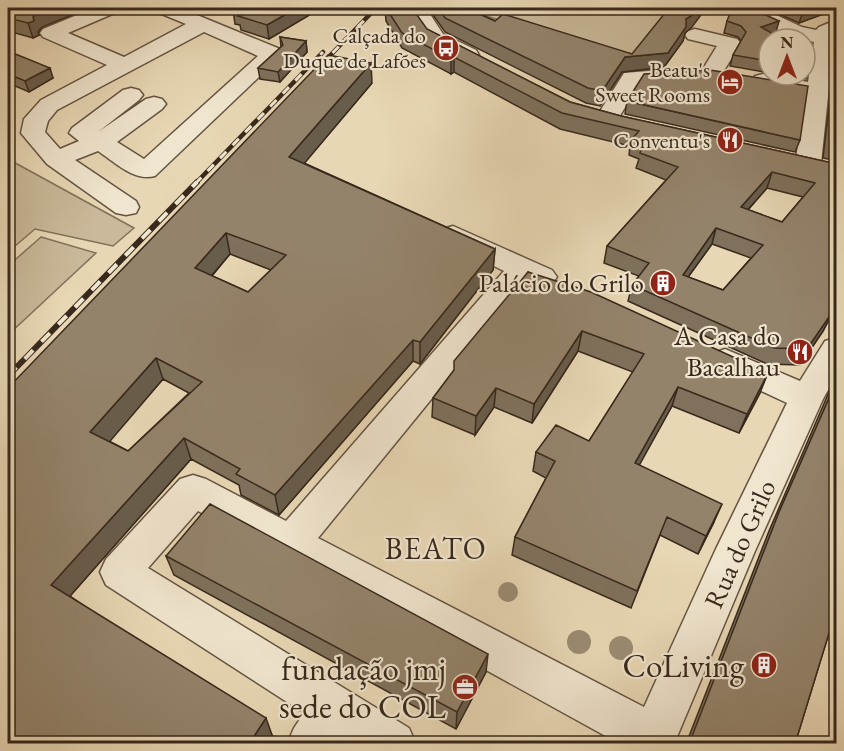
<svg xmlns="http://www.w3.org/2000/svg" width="844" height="751" font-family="'EB Garamond',serif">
<rect width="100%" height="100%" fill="#e8d7b4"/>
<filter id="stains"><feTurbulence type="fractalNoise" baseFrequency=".00333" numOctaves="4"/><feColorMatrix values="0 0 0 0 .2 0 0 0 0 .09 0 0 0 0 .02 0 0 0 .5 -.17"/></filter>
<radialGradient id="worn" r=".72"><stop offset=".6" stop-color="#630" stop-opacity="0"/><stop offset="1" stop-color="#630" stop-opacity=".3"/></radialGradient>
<path fill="#cab99a" stroke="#81715b" stroke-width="1.5" d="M464,8H675L627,65Z
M8,159L134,228L113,246L35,229L8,252Z
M41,237L96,253L9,334L8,333V266Z"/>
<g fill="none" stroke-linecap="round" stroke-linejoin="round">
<defs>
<path id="minor" d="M94,8H120L117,12L68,33L124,57L186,24L157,12L154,8H180L280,49L283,54L155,176C134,182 115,162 98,151L75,160L136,201L139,207L136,213L126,215L116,213L47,164L21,133L24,119L41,100L107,65L43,37L40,33L43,29ZM204,32L258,56L144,159L117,142L162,109L166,104L162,99L154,97L146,99L98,132L139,100L143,95L139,90L131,88L123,90L72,128L69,133L79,141L60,149L45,132L48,121L57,110Z
M406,8H426L443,34L476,50L479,55L476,60C463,63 436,51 427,41C418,33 412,18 406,8Z
M736,8H761L802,27L816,30L819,27L836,20L821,164L817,169L808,172L799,169L795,164L806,96L755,86L752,81L755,76L763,74L808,82L814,42L789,36L739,12Z
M695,29L737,39L741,43L720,77L712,79L704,77L701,72L717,46L688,39L685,35L688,31Z
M686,68L694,70L697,75L694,80L639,84L615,124L607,126L599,124L595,119L624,73Z
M453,226L552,270L557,277L552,284L542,287L527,282L318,538L644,707L715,551L787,403L714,369L709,361L714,353L725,349L800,381L825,341L836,338V376L823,399L755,551L674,744H620L198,511L148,568L409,728L416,744H351L342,738L338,744H287L294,728L304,713L106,585L100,572L106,559L180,479L193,475L206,479L286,521L504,271L443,241L439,235L443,229Z"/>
</defs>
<use href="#minor" stroke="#645442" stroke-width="3"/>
<use href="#minor" fill="#f0e5ce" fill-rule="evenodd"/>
<defs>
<path id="rail-far1" d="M320,66L376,8
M195,184L323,52"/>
<path id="rail" d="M8,376L197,182"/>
</defs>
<use href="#rail-far1" stroke="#38291c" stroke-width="4.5"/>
<use href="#rail" stroke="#38291c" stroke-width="6"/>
<use href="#rail-far1" stroke="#f0e5ce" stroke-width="3" stroke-dasharray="9" stroke-linecap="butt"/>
<use href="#rail" stroke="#f0e5ce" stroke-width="4" stroke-dasharray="12" stroke-linecap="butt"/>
</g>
<g fill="#9b8b72">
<circle cx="508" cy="592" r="10"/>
<circle cx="579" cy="642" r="12"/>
<circle cx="621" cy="648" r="12"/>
</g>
<path fill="#7f715c" stroke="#38291c" stroke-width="1.5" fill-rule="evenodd" d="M8,8L42,27L38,32L39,35L33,38L8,31Z
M321,8L269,39L241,30L240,25L235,24L233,10Z
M385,8L570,102L621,116L837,164V304L823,331L800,365L767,364L628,301L632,285L639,276L604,263L607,246L666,180L636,168L639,159L629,155L630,146L560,129L454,72L451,74L402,48L386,21ZM767,188L803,197L782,222L748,210ZM712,244L751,258L723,290L688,277Z
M431,8H466L495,21L632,54L692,27L685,33L683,41L664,67L622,72L600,106L586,103L445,32L431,12Z
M765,8H837V9L799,23Z
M727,21L776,32L772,33L769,39V73L730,66L733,55L741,41L738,37L724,33Z
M280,37L306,41L307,52L280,82L260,79L258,68L281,47Z
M8,51L53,78L29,92L8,83Z
M805,52L810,68L806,79L780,75H805Z
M837,68V161L823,158L832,80Z
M372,83L304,163L495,249L493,270L420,364L413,361L279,515L241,495L239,485L191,459L70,596L272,735L8,744V388ZM230,254L271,270L248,292L212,276ZM163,379L189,393L128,451L109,441Z
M627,101L800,140L795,152L625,114Z
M528,272L760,393L739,433L672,406L639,465L714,522L698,554L660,535L631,608L512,555L515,537L546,478L533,471L536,452L589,441L633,372L578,351L532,423L494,407L475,435L432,417L433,398Z
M837,378V607L795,744H686L769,531L829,392Z
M166,556L486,672L456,729L174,575Z"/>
<path fill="#685c4b" stroke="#38291c" stroke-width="1.5" d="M51,8H89L42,27L38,32L39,35L33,38L28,23L37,13Z
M297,8H321L269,39L267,25Z
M700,8H706L692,27L685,33L683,41L664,67L622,72L600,106L602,91L625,57L668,53L686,19Z
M816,8H837V9L799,23L803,12Z
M779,21L776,32L758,39L761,27Z
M306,41L307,52L280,82L278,72Z
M454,57V72L451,74V59Z
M371,63L372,83L292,178L289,157Z
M50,68L53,78L29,92L25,81Z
M772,172L767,188L736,223L741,207Z
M716,228L712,244L678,291L683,275Z
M226,233L230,254L200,289L195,268Z
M495,249L493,270L420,364V342Z
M837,304L823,331L800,365L807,349Z
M582,331L578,351L532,423L534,404Z
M413,340V361L279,515L275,495Z
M156,358L163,379L100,453L90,432Z
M768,373L760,393L739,433L747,414Z
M678,387L672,406L630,482L635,463Z
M496,388L494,407L475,435L476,416Z
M184,438L191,459L63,604L51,585Z
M722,504L714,522L698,554L706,536Z
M488,654L486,672L456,729L457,712Z
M266,718L272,735L266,744H249Z"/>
<path fill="#94836b" stroke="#38291c" stroke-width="1.5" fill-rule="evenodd" d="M8,8H51L37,13L33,17L34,21L28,23L8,18Z
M237,8H297L267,25L238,16L244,13L233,10Z
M386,8H412L427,29L570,102L621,116L837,164V303L831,314L807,349L774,348L632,285L649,263L607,246L678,167L640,153L643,144L632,139L639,131L562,113L454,57L451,59L402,33ZM772,172L815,183L782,222L741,207ZM716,228L763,245L723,290L683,275Z
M438,8H466L495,21L503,14L632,54L669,8H700L696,13L686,19V27L668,53L625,57L602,91L588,88L445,18Z
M732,8H750L779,21L761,27L782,39H769V61L733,55L746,32L741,26L727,21Z
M792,8H816L803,12Z
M280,37L306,41L278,72L258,68L283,45Z
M8,51L50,68L25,81L8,74Z
M805,52L812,55L810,68L805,67Z
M328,55L371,63L289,157L495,249L420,342L413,340L275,495L236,474L240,469L184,438L51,585L266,718L249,744H8V388ZM226,233L286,255L248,292L195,268ZM156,358L202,382L128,451L90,432Z
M710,70L808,86L800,140L627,101L644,74Z
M837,74V144L830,143Z
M528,272L591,292L768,373L747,414L678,387L635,463L722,504L706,536L667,517L637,591L515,537L555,461L536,452L556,425L589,441L644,354L582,331L534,404L496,388L476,416L433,398L454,370V361Z
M837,380V607L795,744H689L779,512Z
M210,504L488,654L457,712L166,556Z"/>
<defs>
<symbol id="bus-disc" viewBox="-11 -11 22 22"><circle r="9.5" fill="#8f2418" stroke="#f0e5ce"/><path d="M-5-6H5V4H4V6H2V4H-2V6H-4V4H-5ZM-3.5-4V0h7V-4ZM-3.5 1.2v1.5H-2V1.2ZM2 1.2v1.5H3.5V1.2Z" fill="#fff"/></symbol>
<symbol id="hotel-disc" viewBox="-11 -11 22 22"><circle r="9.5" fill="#8f2418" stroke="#f0e5ce"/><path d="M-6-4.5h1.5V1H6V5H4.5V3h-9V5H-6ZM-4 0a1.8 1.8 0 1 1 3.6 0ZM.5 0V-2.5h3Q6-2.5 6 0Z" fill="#fff"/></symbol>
<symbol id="restaurant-disc" viewBox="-11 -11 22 22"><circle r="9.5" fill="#8f2418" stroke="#f0e5ce"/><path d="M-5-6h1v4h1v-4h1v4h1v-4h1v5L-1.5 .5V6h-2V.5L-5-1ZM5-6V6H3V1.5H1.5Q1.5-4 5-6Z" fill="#fff"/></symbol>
<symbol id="building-disc" viewBox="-11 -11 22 22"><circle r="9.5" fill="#8f2418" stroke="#f0e5ce"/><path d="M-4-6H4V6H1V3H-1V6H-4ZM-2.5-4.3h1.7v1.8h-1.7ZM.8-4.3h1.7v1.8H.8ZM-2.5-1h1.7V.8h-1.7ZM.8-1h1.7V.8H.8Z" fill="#fff"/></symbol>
<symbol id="office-disc" viewBox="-11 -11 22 22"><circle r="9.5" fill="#8f2418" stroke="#f0e5ce"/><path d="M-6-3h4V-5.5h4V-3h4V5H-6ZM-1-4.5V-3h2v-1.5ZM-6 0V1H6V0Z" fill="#fff"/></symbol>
</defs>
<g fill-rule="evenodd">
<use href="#bus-disc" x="431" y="33" width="30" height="30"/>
<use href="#hotel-disc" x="715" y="67" width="30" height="30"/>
<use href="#restaurant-disc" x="715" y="125" width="30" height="30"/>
<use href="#building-disc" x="648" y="268" width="30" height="30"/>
<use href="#restaurant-disc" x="785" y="337" width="30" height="30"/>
<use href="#building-disc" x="749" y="650" width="30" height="30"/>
<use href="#office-disc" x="450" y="672" width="30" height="30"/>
</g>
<g text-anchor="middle" stroke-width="4.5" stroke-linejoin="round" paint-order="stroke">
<g font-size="22" fill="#38291c" stroke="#f0e5ce" text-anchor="end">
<text x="426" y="43">Calçada do<tspan x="426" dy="25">Duque de Lafões</tspan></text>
<text x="710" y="77">Beatu's<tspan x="710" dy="25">Sweet Rooms</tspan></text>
<text x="710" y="148">Conventu's</text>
</g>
<g font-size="27" fill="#38291c" stroke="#f0e5ce" text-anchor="end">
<text x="644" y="292">Palácio do Grilo</text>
<text x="780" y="345">A Casa do<tspan x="780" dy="31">Bacalhau</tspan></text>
</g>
<g font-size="27" fill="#38291c" stroke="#f0e5ce">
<text transform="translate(740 544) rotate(-66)" y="9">Rua do Grilo</text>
</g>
<g font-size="30" letter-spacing="1.5" fill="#38291c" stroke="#f0e5ce">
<text x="436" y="559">BEATO</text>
</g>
<g font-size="33" fill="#38291c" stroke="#f0e5ce" text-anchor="end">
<text x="744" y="677">CoLiving</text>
<text x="446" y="680">fundação jmj<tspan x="446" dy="38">sede do COL</tspan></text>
</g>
</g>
<rect width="844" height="751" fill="none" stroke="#e8d7b4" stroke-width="30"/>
<rect x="9" y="9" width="826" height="733" fill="none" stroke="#38291c" stroke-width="3"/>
<rect x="15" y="15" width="814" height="721" fill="none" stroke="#38291c" stroke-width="1.5"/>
<g transform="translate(787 57)"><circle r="28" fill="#f0e5ce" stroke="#a69a87" stroke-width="1.5"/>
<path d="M0-4.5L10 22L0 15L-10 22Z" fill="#8f2418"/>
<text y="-9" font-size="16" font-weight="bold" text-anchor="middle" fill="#38291c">N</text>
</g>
<rect width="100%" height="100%" filter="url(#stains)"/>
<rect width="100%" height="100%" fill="url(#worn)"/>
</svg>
